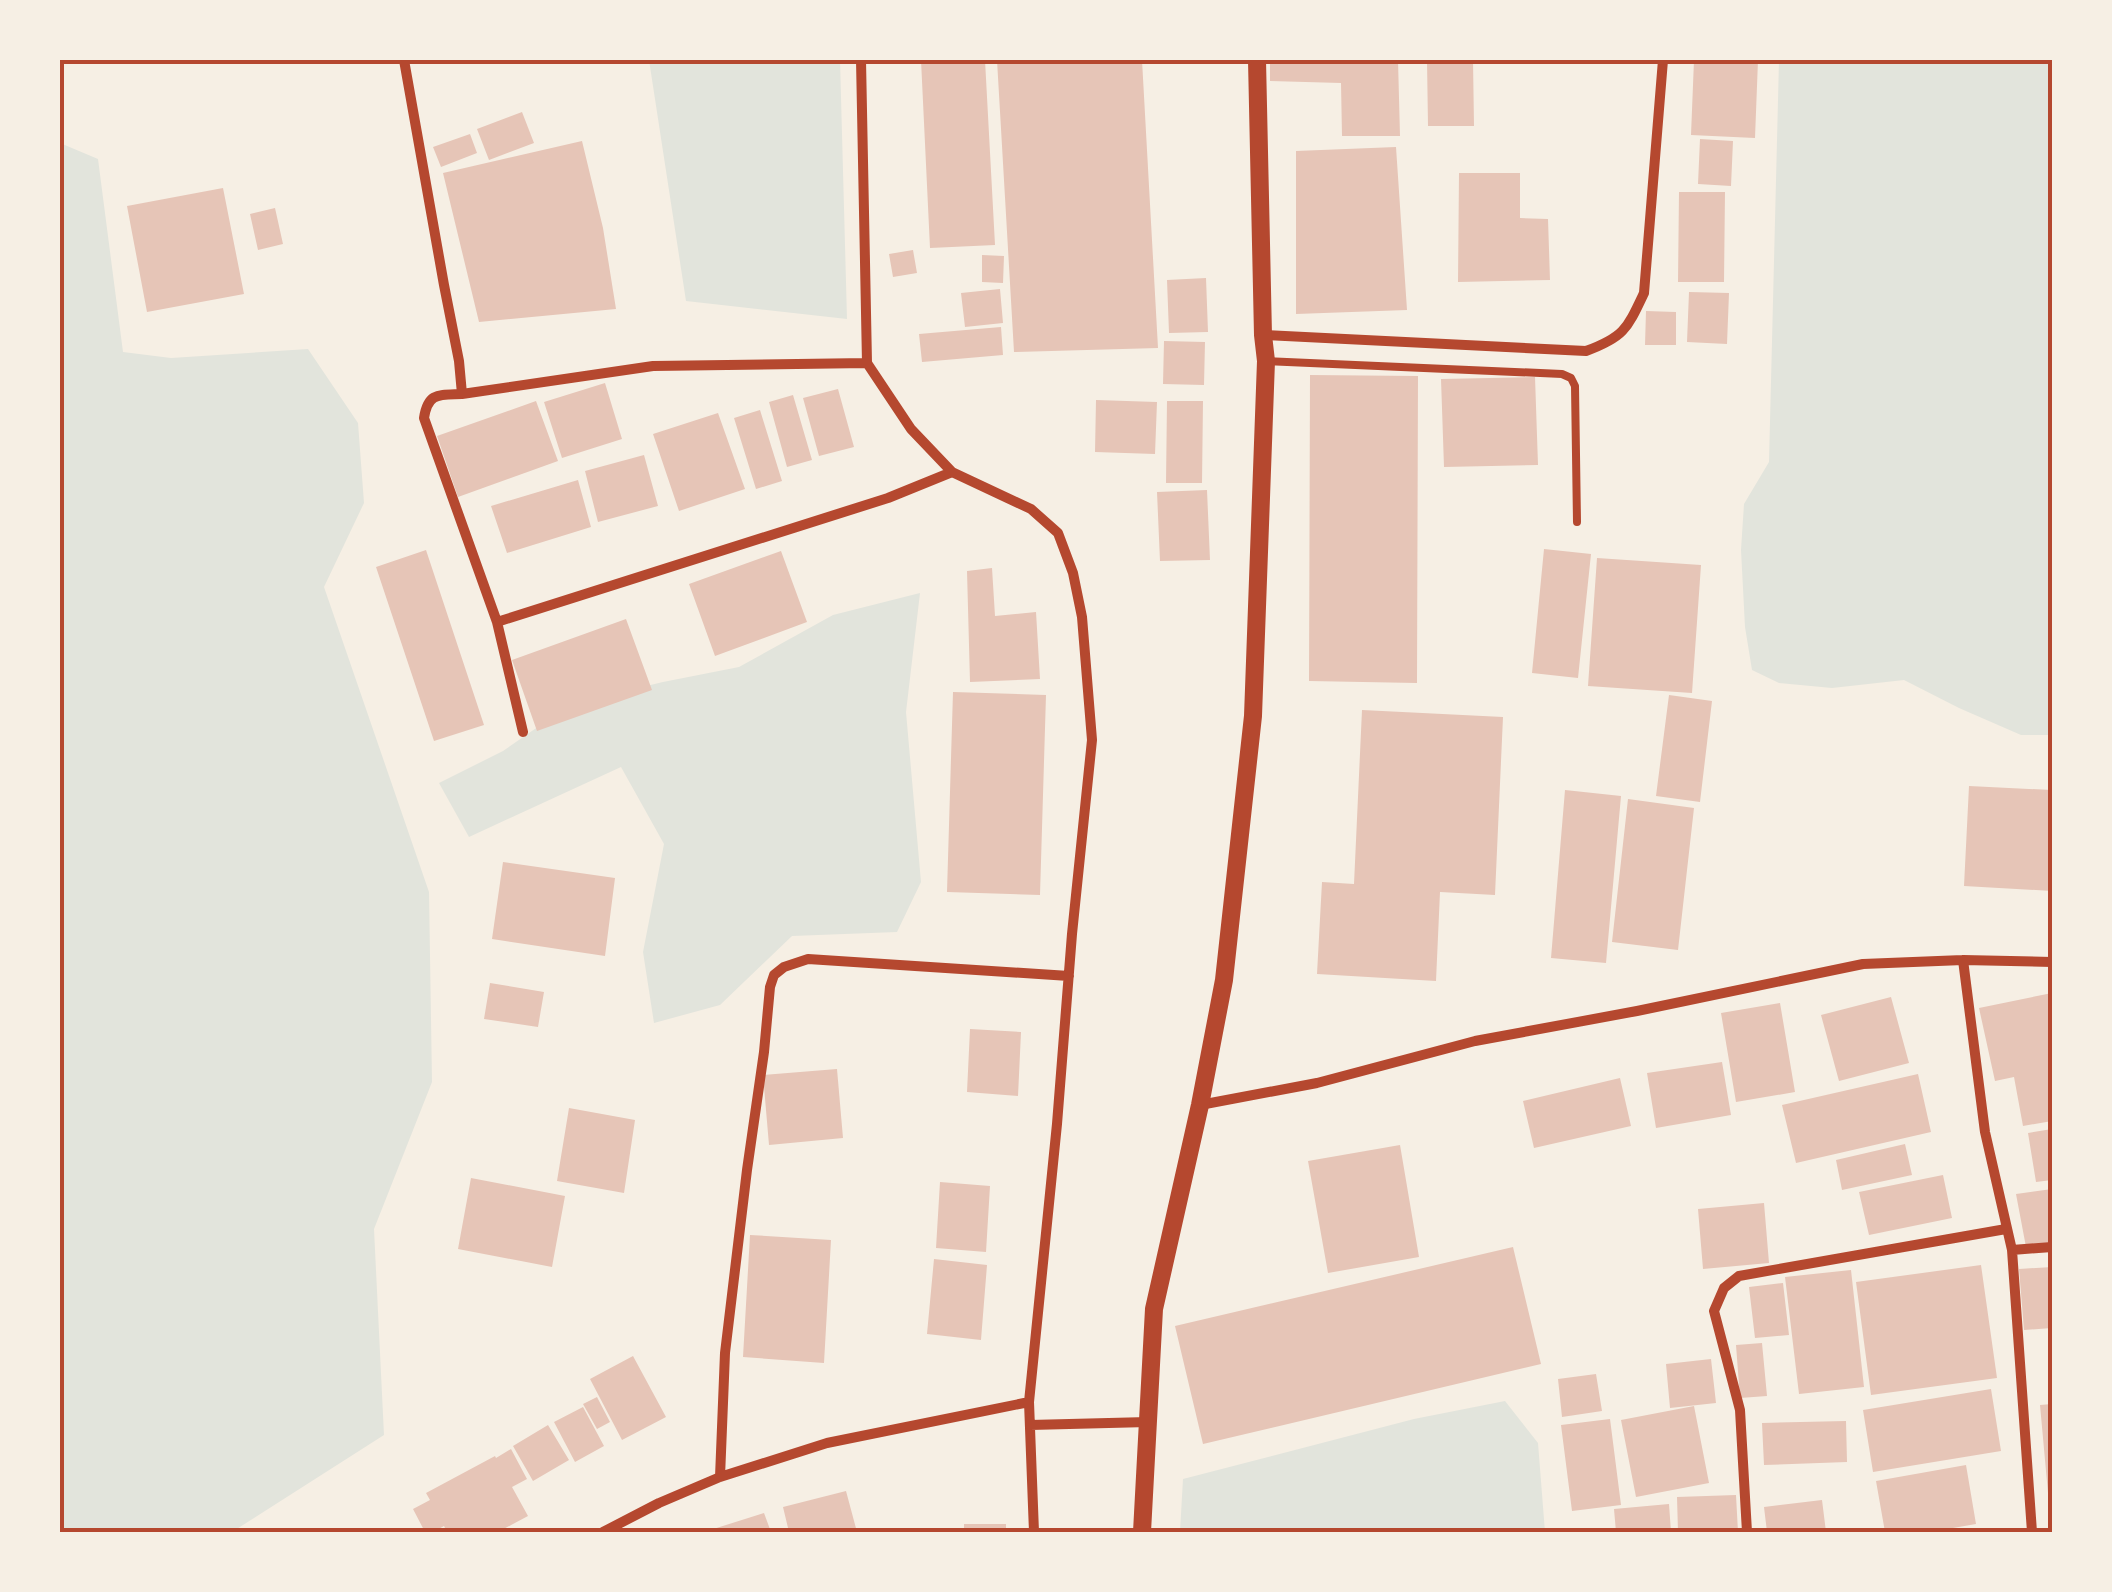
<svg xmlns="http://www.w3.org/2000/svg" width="2112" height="1592" font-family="'PT Sans Narrow',sans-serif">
<rect width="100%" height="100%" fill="#f6efe4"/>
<path fill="#e2e4dc" d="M649,60H840L847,319L686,301Z
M1779,60H2052V735H2021L1959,708L1904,680L1832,688L1779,683L1752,670L1745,627L1741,550L1744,504L1769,462Z
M60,143L98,159L123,352L171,358L308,349L358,423L364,503L324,587L429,892L432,1082L374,1229L384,1435L232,1532H60Z
M920,593L906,712L921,882L897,932L792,936L720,1005L654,1023L643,952L664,844L621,767L469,837L439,783L503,751L571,704L663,682L739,667L833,615Z
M1505,1401L1538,1443L1545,1532H1180L1183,1479L1414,1419Z"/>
<path fill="#e6c5b7" d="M921,60H985L995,245L930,248Z
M997,60H1142L1158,348L1014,352Z
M1270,60H1398L1400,136H1342L1341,83L1270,81Z
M1427,60H1473L1474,126H1428Z
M1694,60H1758L1755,138L1691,135Z
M522,112L534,143L489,160L477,129Z
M470,134L477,153L441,167L433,147Z
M1700,139L1733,141L1731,186L1698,184Z
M582,141L603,228L616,309L479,322L443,173Z
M1396,147L1407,310L1296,314V151Z
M1459,173H1520V218L1548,219L1550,280L1458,282Z
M223,188L244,294L147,312L127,206Z
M1679,192H1725L1724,282H1678Z
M275,208L283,244L258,250L250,214Z
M913,250L917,273L893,277L889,254Z
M982,255L1004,256L1003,283L982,282Z
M1206,278L1208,332L1169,333L1167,280Z
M1000,289L1003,323L965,327L961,293Z
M1689,292L1729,293L1727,344L1687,342Z
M1646,311L1676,312V345H1645Z
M1001,327L1003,355L922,362L919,334Z
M1164,341L1205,342L1204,385L1163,384Z
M1310,375L1418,376L1417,683L1309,681Z
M1535,377L1538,465L1444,467L1441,379Z
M605,383L622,439L562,458L544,402Z
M838,389L854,447L819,456L803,398Z
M793,395L812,460L787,467L769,402Z
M1096,400L1157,402L1155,454L1095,452Z
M536,401L558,461L458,497L437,436Z
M1167,401H1203L1202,483H1166Z
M760,410L782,481L756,489L734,418Z
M718,413L745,489L679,511L653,434Z
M644,455L658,506L598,522L585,471Z
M578,480L591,527L507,553L491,506Z
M1207,490L1210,560L1160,561L1157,492Z
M1544,549L1591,554L1578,678L1532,673Z
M426,550L484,725L434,741L376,567Z
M781,551L807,622L715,656L689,584Z
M1597,558L1701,565L1692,693L1588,686Z
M992,568L995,616L1036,612L1040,679L970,682L967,571Z
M626,619L652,690L537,731L512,660Z
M953,692L1046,695L1040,895L947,892Z
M1669,695L1712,701L1700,802L1656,796Z
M1362,710L1503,717L1495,895L1440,892L1436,981L1317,974L1322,882L1354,884Z
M1969,786L2052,790V891L1964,886Z
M1565,790L1621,796L1606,963L1551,958Z
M1628,799L1694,808L1678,950L1612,942Z
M503,862L615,878L605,956L492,939Z
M490,983L544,992L538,1027L484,1019Z
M2052,993V1121L2023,1126L2014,1077L1995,1081L1979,1008Z
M1891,997L1909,1063L1839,1081L1821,1015Z
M1780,1003L1795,1092L1736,1102L1721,1013Z
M970,1029L1021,1032L1018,1096L967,1092Z
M1722,1062L1731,1115L1656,1128L1647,1073Z
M837,1069L843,1138L769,1145L763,1075Z
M1918,1074L1931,1132L1796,1163L1782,1105Z
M1620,1078L1631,1126L1534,1148L1523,1101Z
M569,1108L635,1120L624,1193L557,1181Z
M2052,1129V1180L2036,1182L2028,1133Z
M1905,1144L1912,1175L1842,1190L1836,1160Z
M1400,1145L1419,1257L1328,1273L1308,1161Z
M1943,1175L1952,1218L1869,1235L1859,1192Z
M471,1178L565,1196L552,1267L458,1249Z
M940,1182L990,1186L986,1252L936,1248Z
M2052,1189V1243L2026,1247L2016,1194Z
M1764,1203L1769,1263L1703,1269L1698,1209Z
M750,1235L831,1240L824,1363L743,1357Z
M1513,1247L1541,1364L1203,1444L1175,1326Z
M934,1259L987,1265L981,1340L927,1334Z
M1981,1265L1997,1378L1871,1395L1856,1282Z
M2052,1267V1328L2024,1330L2019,1269Z
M1851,1270L1864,1387L1799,1394L1785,1277Z
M1783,1283L1789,1335L1755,1338L1749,1287Z
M1762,1343L1767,1396L1740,1398L1736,1345Z
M633,1356L666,1417L622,1440L590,1379Z
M1711,1359L1716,1403L1670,1408L1666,1364Z
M1596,1374L1602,1411L1562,1417L1558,1379Z
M1991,1389L2001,1451L1873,1472L1863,1410Z
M597,1397L610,1422L597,1429L583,1404Z
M2052,1404V1504H2049L2040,1405Z
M1694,1406L1709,1483L1636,1497L1621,1420Z
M583,1407L604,1446L575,1462L554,1422Z
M1610,1419L1621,1505L1572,1511L1561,1425Z
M1846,1421L1847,1462L1764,1465L1762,1423Z
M548,1425L569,1460L533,1481L513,1446Z
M511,1449L527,1479L512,1487L528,1516L498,1532H447L444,1526L433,1532H425L413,1509L430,1500L426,1493L495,1456L496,1458Z
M1966,1465L1976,1524L1930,1532H1885L1876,1481Z
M846,1491L857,1532H789L783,1507Z
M1736,1495L1738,1532H1678L1677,1497Z
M1822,1500L1826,1532H1767L1764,1507Z
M1669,1504L1671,1532H1616L1614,1509Z
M764,1513L771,1532H707V1531Z
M964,1524H1006V1532H964Z"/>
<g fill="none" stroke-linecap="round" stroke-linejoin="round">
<path stroke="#b5482f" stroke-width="8" d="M1266,361L1562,374L1571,378L1575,386L1577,522"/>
<path stroke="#b5482f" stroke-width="10" d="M404,60L444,285L459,361L462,394L653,366L867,363L911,429L952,472L1031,509L1058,533L1073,573L1082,617L1092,740L1072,934L1057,1124L1029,1402L1034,1532
M861,60L867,363
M1263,335L1586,351C1624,337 1627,329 1644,293L1663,60
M462,394C439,395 428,392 424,418L497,622L523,732
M497,622L888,498L952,472
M1963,960L1985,1132L2012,1250L2032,1532
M1200,1105L1317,1083L1475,1041L1637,1011L1863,964L1963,960L2052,962
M2012,1250L2052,1247
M1030,1425L1148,1422
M720,1477L725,1353L747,1170L764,1052L770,987L774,975L784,967L808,959L1069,976
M603,1532L659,1503L720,1477L827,1443L1029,1402
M1747,1532L1740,1410L1714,1311L1724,1288L1739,1276L2006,1229"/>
<path stroke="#b5482f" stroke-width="18" d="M1142,1532L1154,1309L1200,1105L1224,980L1253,716L1266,361L1263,335L1257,60"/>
</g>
<rect width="2112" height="1592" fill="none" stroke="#f6efe4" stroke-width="125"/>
<rect x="62" y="62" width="1988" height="1468" fill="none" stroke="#b5482f" stroke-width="4"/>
</svg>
